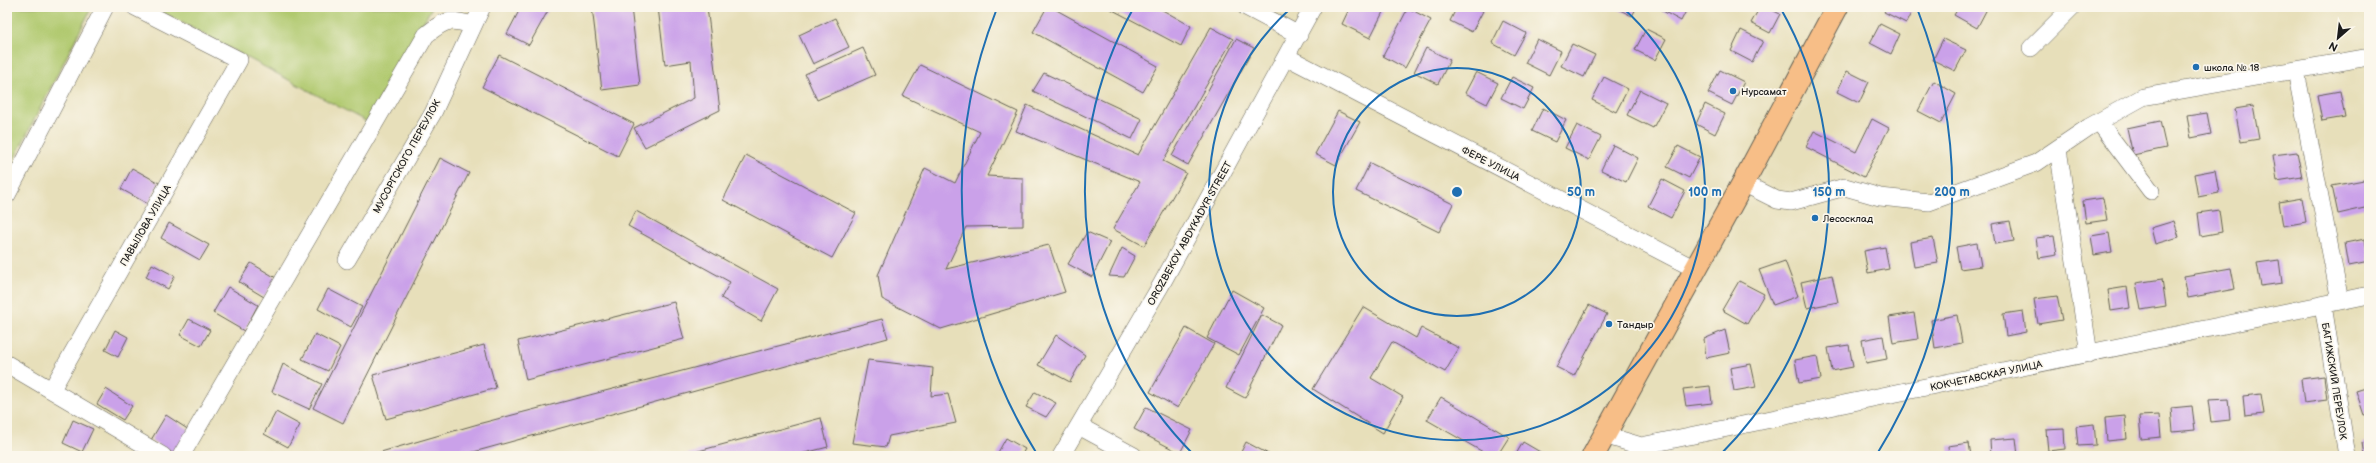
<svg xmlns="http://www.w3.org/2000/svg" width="2376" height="463" font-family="'Balsamiq Sans',sans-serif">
<rect width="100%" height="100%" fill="#fbf7ec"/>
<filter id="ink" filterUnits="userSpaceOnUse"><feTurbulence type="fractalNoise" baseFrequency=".025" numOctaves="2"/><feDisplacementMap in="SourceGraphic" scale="8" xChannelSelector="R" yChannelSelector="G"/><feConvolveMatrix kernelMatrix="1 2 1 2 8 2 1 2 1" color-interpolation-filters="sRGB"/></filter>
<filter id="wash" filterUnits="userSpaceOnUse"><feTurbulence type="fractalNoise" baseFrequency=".012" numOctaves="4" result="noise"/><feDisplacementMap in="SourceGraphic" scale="16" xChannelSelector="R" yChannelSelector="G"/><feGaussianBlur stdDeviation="0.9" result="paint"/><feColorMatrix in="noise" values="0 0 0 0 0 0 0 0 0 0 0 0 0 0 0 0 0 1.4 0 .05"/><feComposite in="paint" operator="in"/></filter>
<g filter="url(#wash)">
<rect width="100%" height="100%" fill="#e7dfba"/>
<path fill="#b0c96e" stroke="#667245" d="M7,7H92L7,173Z
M153,7H432L367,122Z"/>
<g id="blocks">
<path fill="#caa1e9" d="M521,7H550L529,45L507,34Z
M592,7H631L640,85L602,90Z
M658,7H707L720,110L645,147L634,128L694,98L691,61L665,65Z
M1047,7H1051L1158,66L1143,92L1033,32Z
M1107,7H1157L1191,26L1181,46Z
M1350,7H1373L1383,12L1370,38L1342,24Z
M1457,7H1476L1483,11L1472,32L1450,21Z
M1614,7H1637L1632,16Z
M1663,7H1688L1681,21L1661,10Z
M1760,7H1766L1780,14L1770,33L1751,23Z
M1887,7H1914L1906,23L1884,12Z
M1959,7H1988L1977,28L1954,15Z
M1408,8L1431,20L1405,68L1383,56Z
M835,18L849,47L813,64L799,35Z
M1503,21L1526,33L1514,55L1492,43Z
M1880,24L1900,34L1891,54L1870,43Z
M1211,27L1233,39L1163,161L1186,173L1144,246L1113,229L1140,182L1016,131L1027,105L1138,155Z
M1646,29L1666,39L1655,60L1635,50Z
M1741,30L1763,41L1752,62L1731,51Z
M1236,39L1254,48L1188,165L1172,156Z
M1537,39L1561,51L1549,75L1525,63Z
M1943,39L1966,50L1955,71L1933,60Z
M1572,44L1595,55L1584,77L1561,66Z
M863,48L875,75L817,100L805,74Z
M1426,48L1450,60L1438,84L1414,72Z
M499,55L634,124L618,156L482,87Z
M920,65L1018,112L987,176L1023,178V226L966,227L946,269L1049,245L1065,292L941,329L882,299L878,275L925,168L955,183L980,132L903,96Z
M1720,70L1744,82L1732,105L1708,93Z
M1847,71L1869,82L1859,103L1837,92Z
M1476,72L1498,83L1487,104L1465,93Z
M1044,73L1142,119L1132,139L1033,91Z
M1512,77L1534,88L1523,109L1501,98Z
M1604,77L1628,89L1616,112L1592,100Z
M1934,81L1956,94L1941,123L1918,111Z
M1640,90L1666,103L1653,128L1627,115Z
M2340,91L2345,117L2322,121L2317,95Z
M1705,104L1725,114L1715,134L1696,124Z
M2253,106L2259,139L2241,142L2235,109Z
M1543,108L1566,120L1555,142L1532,131Z
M1338,111L1360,122L1336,165L1315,154Z
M2207,113L2211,134L2191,138L2187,116Z
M1872,119L1889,128L1864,177L1806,147L1814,131L1856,152Z
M2160,121L2166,148L2133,155L2127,128Z
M1577,125L1601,137L1589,160L1565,148Z
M1613,145L1638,158L1626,182L1601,170Z
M1678,146L1700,157L1689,178L1667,167Z
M2297,152L2302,177L2277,181L2273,155Z
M746,155L856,213L832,258L723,200Z
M440,158L469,173L343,423L313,408Z
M1370,163L1453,204L1439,232L1356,191Z
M132,168L159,183L148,204L121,189Z
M2215,170L2219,193L2198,197L2194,174Z
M1662,179L1685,191L1671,218L1648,206Z
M2369,179V207L2338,214L2332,186Z
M2103,198L2107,220L2086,223L2083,201Z
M2302,198L2306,222L2283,226L2279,202Z
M2219,210L2222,232L2201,236L2198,213Z
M636,211L778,289L761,321L721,298L730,282L628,226Z
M2010,221L2014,241L1995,244L1992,224Z
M2174,221L2179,237L2155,244L2151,228Z
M169,223L209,245L200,260L161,238Z
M1087,232L1110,242L1092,277L1068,264Z
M2109,233L2112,252L2094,255L2091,236Z
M2054,236L2057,255L2039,258L2036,238Z
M1933,238L1938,263L1914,267L1910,242Z
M2365,239L2369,262L2349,266L2345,243Z
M1977,243L1981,266L1960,269L1956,247Z
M1885,247L1889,269L1868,273L1864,251Z
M1122,248L1135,256L1124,277L1109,276Z
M2279,260L2282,283L2261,286L2257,263Z
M1785,261L1798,296L1773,305L1759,270Z
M251,263L276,278L264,297L239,282Z
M152,264L175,276L168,289L146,277Z
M2231,268L2235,289L2188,298L2184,276Z
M1832,275L1838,302L1807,308L1801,282Z
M2162,279L2166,306L2141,310L2136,283Z
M1739,281L1764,294L1747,324L1722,310Z
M228,287L258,305L244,331L213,313Z
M2127,287L2130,308L2111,311L2108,290Z
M328,289L362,307L351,327L318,309Z
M1232,290L1264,308L1239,355L1207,338Z
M2057,296L2062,320L2038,324L2034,299Z
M674,302L684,339L526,380L518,341Z
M1589,305L1607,314L1574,376L1556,367Z
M1363,307L1416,338L1421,328L1459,348L1445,372L1392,342L1371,378L1403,397L1383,433L1313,389Z
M2023,311L2026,332L2006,336L2003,314Z
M1914,313L1918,339L1893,343L1889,317Z
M1262,315L1281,325L1245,398L1226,388Z
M1957,315L1962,343L1935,348L1931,320Z
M189,319L210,330L201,346L180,335Z
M882,319L888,338L459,456H367L478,424Z
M1186,328L1214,344L1178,408L1150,392Z
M115,330L128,337L118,357L105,350Z
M1725,330L1730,353L1706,358L1704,339Z
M315,334L340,347L328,371L302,359Z
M1056,335L1085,355L1070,382L1038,365Z
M1883,336L1887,359L1866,363L1862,340Z
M484,345L496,388L386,419L373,375Z
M1849,345L1853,367L1832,371L1828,348Z
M1817,356L1821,379L1799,383L1795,360Z
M868,360L933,368L931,396L948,394L956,423L889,436L886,447L852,443Z
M283,364L322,384L309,409L272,392Z
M1751,364L1756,387L1734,391L1730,368Z
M2324,376L2327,400L2304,403L2301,379Z
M1710,386L1712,403L1686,406L1683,389Z
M2369,387V414L2364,415L2356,391Z
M106,389L132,406L123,420L97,404Z
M1035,392L1056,403L1046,417L1026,407Z
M2261,394L2264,414L2245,416L2243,396Z
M1441,397L1509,437L1497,456H1490L1427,420Z
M2228,399L2230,420L2211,422L2208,400Z
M2192,406L2195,430L2173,432L2171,408Z
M1146,407L1192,430L1180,453L1134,429Z
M276,412L300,425L288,447L264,434Z
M166,415L189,430L174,454L151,440Z
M2159,415L2161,437L2141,439L2139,416Z
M2125,416L2127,439L2107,441L2105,418Z
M821,418L828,447L793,456H680Z
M73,420L93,429L82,452L63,443Z
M2094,424L2096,445L2078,446L2076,426Z
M2064,429L2065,449L2048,451L2046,430Z
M1006,438L1025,449L1021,456H996Z
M2016,438L2018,456H1991L1990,440Z
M1246,442L1272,456H1239Z
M1523,442L1547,456H1515Z
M2369,442V456H2365L2363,443Z
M1969,443L1971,456H1949L1948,446Z"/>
</g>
</g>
<g filter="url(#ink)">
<use href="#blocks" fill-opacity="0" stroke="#636053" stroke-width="1"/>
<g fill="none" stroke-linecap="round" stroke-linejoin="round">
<defs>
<path id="minor" d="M1246,7L1299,35
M2031,48L2072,7
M1287,57L1695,269
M2296,71L2340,301
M2099,122L2151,191
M2058,149L2089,354
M1743,183L1777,200L1791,202L1845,187L1880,197L1929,202L2036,163L2089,127L2143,97L2369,57
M7,195L105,7
M347,260L433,113L482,7
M2323,305L2347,456
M7,364L163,456
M52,389L239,60L135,7
M1079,426L1134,456
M1604,435L1641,446L2369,295
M181,456L426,35C445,20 448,18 472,25
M1061,456L1161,285L1313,7"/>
<path id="major" d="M1593,456L1743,183L1837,7"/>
</defs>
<use href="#minor" stroke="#636053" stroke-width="18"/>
<use href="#major" stroke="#636053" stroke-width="24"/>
<use href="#minor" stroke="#fff" stroke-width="17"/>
<use href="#major" stroke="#f7be87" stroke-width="22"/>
</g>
</g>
<g fill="none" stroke="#1f6fb2" stroke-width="2">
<circle cx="1457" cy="192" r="124"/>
<path d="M1623 8A248 248 0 1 1 1291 8"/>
<path d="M1194 455A372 372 0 0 1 1133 9M1781 9A372 372 0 0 1 1720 455"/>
<path d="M1037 454A495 495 0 0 1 996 11M1918 11A495 495 0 0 1 1877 454"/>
</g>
<g fill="#1f6fb2" stroke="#fbf7ec" stroke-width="1.5">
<circle cx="2196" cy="67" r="4"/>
<circle cx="1733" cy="91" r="4"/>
<circle cx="1815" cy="218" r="4"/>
<circle cx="1609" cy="324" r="4"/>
</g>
<g text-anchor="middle" stroke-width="3.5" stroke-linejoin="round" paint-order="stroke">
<g font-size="10" fill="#1c1c1c" stroke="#fbf7ec" text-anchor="start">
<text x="2204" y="71">школа № 18</text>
<text x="1741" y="95">Нурсамат</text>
<text x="1823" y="222">Лесосклад</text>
<text x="1617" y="328">Тандыр</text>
</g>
<g font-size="10" fill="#1c1c1c" stroke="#fbf7ec">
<text transform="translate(406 156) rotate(-61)" y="4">МУСОРГСКОГО ПЕРЕУЛОК</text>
<text transform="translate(1491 163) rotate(27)" y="4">ФЕРЕ УЛИЦА</text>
<text transform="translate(145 225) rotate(-60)" y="4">ПАВЫЛОВА УЛИЦА</text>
<text transform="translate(1189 233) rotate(-61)" y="4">OROZBEKOV ABDYKADYR STREET</text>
<text transform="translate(1986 375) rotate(-12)" y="4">КОКЧЕТАВСКАЯ УЛИЦА</text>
<text transform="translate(2335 381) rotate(81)" y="4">БАГИЖСКИЙ ПЕРЕУЛОК</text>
</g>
</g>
<circle cx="1457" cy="192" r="6" fill="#1f6fb2" stroke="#fbf7ec" stroke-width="2"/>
<g font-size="12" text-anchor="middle" font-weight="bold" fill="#1f6fb2" stroke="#fbf7ec" stroke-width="3.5" stroke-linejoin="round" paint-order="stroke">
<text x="1581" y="196">50 m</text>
<text x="1705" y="196">100 m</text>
<text x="1829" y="196">150 m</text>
<text x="1952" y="196">200 m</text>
</g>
<rect width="2376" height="463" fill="none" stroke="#fbf7ec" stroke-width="24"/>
<g transform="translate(2338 38) rotate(208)" stroke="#fbf7ec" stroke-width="3" paint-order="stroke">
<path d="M0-3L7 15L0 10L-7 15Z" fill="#1c1c1c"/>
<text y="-6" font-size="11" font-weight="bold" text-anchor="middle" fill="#1c1c1c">N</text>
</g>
</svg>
